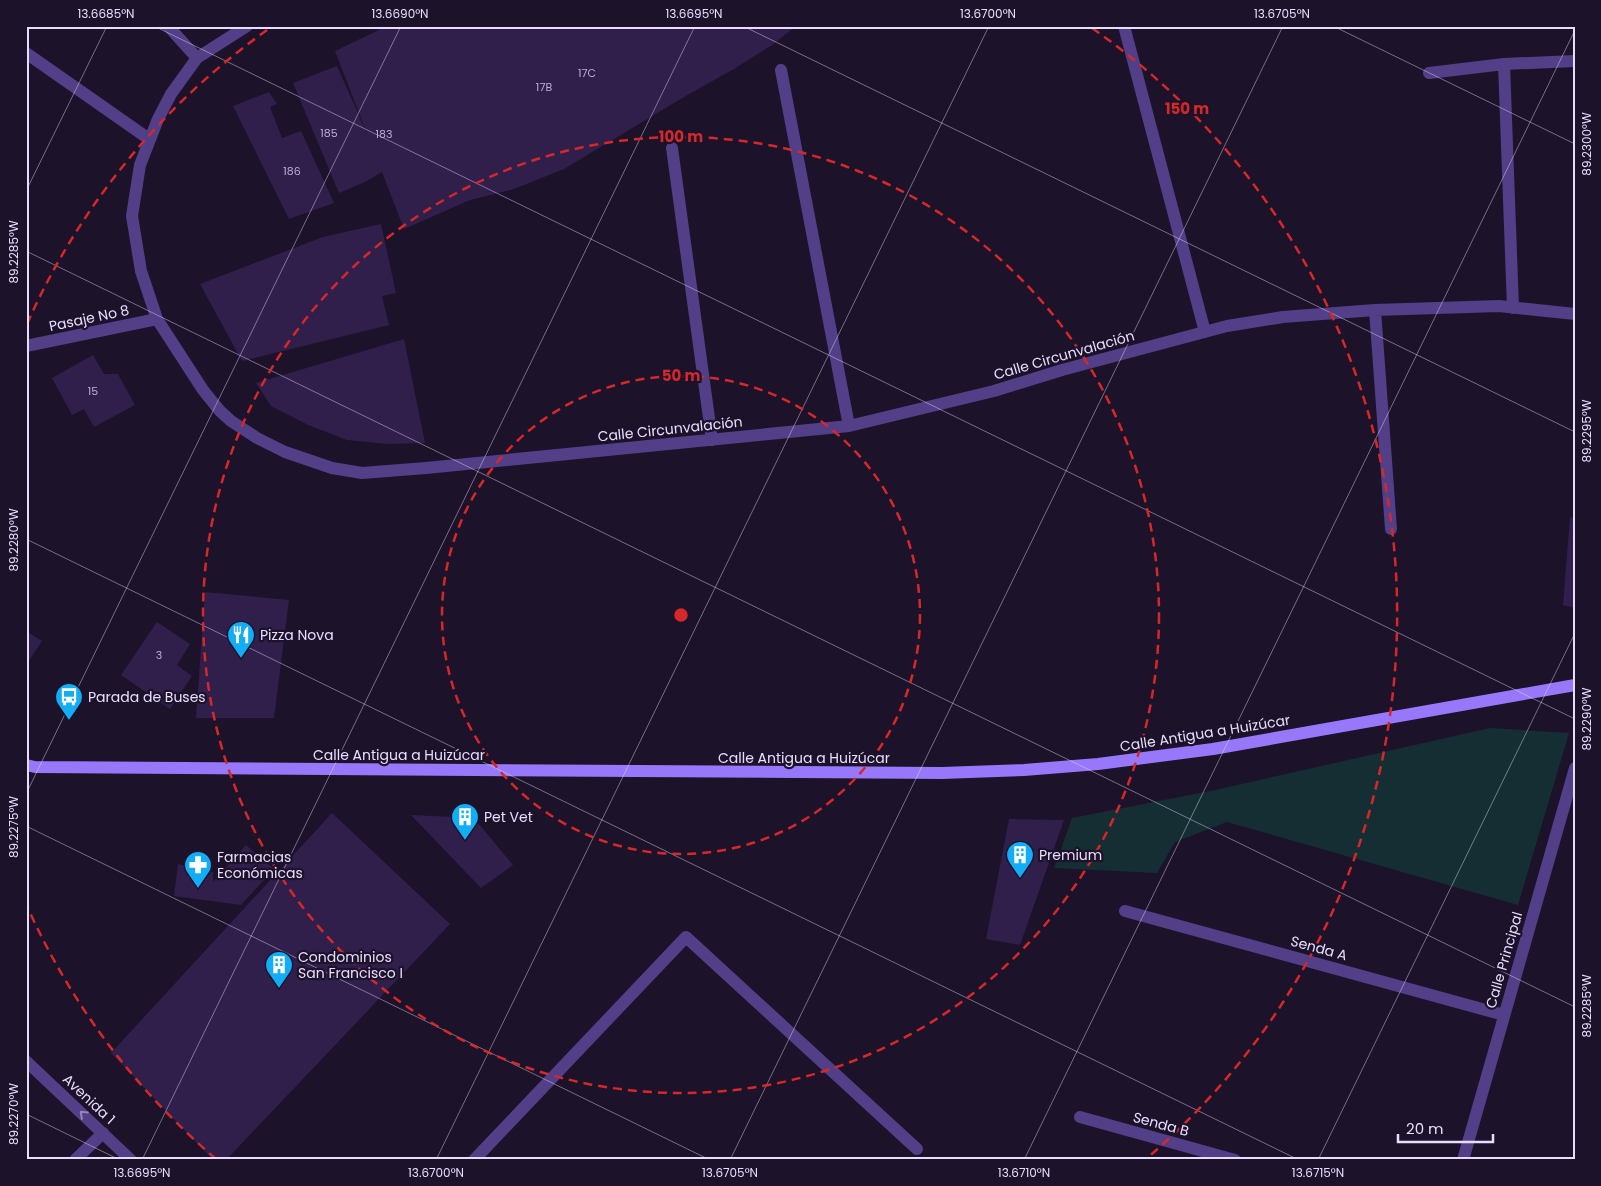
<svg xmlns="http://www.w3.org/2000/svg" width="1601" height="1186" font-family="Poppins,sans-serif">
<rect width="100%" height="100%" fill="#1c122a"/>
<path fill="#152e34" d="M1490,728L1569,733L1518,905L1227,822L1175,842L1157,873L1054,868L1072,818L1215,790Z"/>
<path fill="#311f4b" d="M387,26H796L772,45L734,69L689,94L564,169L514,189L470,200L404,229L382,172L365,182L339,193L293,83L337,66L368,136L335,51Z
M269,92L277,104L270,107L282,138L301,131L334,203L289,219L233,106Z
M381,224L396,293L382,296L389,325L242,361L200,284L323,237Z
M404,339L425,443L388,444L347,440L308,425L271,406L256,383Z
M93,355L104,374H118L135,405L94,427L84,409L72,415L52,378Z
M1570,517L1575,518V608L1563,605Z
M205,592L289,600L274,718H196Z
M157,622L190,644L177,665L192,676L170,709L121,675Z
M26,631L42,641L26,665Z
M332,813L450,924L226,1160H213L111,1053Z
M411,815L474,818L513,865L481,888Z
M1009,819L1064,820L1020,945L986,939Z
M246,845L274,869L241,905L174,896L178,864L213,872V882Z"/>
<g fill="none" stroke-linecap="round" stroke-linejoin="round">
<path stroke="#523f87" stroke-width="12" d="M75,1160L103,1133"/>
<path stroke="#523f87" stroke-width="12" d="M168,26L197,58
M247,26L197,58L171,94L158,119L140,165L132,216L141,271L157,319L203,390L220,411L231,421L257,438L285,452L332,468L362,473L426,468L849,426L994,391L1062,370L1227,326L1283,317L1375,310L1499,306L1575,314
M1124,26L1205,332
M26,53L149,139
M1504,64L1513,308
M781,70L849,426
M1429,73L1504,64L1575,61
M672,148L712,440
M1375,310L1391,529
M26,346L157,319
M1125,911L1504,1015
M1080,1117L1235,1160
M474,1160L686,937L917,1149
M1463,1160L1575,768"/>
<path stroke="#523f87" stroke-width="12" d="M26,1061L131,1160"/>
<path stroke="#9778fa" stroke-width="12" d="M26,765L35,767L942,773L1024,770L1098,764L1213,749L1575,685"/>
</g>
<defs><path id="oneway-chevron" d="M-2-3.5L2.5 0L-2 3.5" fill="none" stroke-width="1.6" stroke-linecap="round" stroke-linejoin="round" transform="scale(1.25)"/></defs>
<use stroke="#9686bd" href="#oneway-chevron" transform="translate(83 1114) rotate(-137)"/>
<path fill="none" stroke="#e8ddfe" stroke-width="1" stroke-opacity="0.45" d="M154,26L1575,719M743,26L1575,432M1333,26L1575,144M26,191L107,26M26,251L1575,1007M26,539L1299,1160M26,794L401,26M26,826L710,1160M26,1114L120,1160M142,1160L695,26M436,1160L989,26M730,1160L1283,26M1024,1160L1575,30M1318,1160L1575,633"/>
<g fill="none" stroke="#d62828" stroke-width="2.5" stroke-dasharray="9 6">
<circle cx="681" cy="615" r="239"/>
<circle cx="681" cy="615" r="478"/>
<path d="M216 1159A716 716 0 0 1 27 906M27 324A716 716 0 0 1 270 28M1092 28A716 716 0 0 1 1146 1159"/>
</g>
<defs>
<symbol id="restaurant-pin" viewBox="-11 -11 22 30"><path d="M0 17L-7.5 6A9.5 9.5 0 1 1 7.5 6Z" fill="#11adf6" stroke="#1c122a"/><path d="M-5-6h1v4h1v-4h1v4h1v-4h1v5L-1.5 .5V6h-2V.5L-5-1ZM5-6V6H3V1.5H1.5Q1.5-4 5-6Z" fill="#fff"/></symbol>
<symbol id="bus-pin" viewBox="-11 -11 22 30"><path d="M0 17L-7.5 6A9.5 9.5 0 1 1 7.5 6Z" fill="#11adf6" stroke="#1c122a"/><path d="M-5-6H5V4H4V6H2V4H-2V6H-4V4H-5ZM-3.5-4V0h7V-4ZM-3.5 1.2v1.5H-2V1.2ZM2 1.2v1.5H3.5V1.2Z" fill="#fff"/></symbol>
<symbol id="building-pin" viewBox="-11 -11 22 30"><path d="M0 17L-7.5 6A9.5 9.5 0 1 1 7.5 6Z" fill="#11adf6" stroke="#1c122a"/><path d="M-4-6H4V6H1V3H-1V6H-4ZM-2.5-4.3h1.7v1.8h-1.7ZM.8-4.3h1.7v1.8H.8ZM-2.5-1h1.7V.8h-1.7ZM.8-1h1.7V.8H.8Z" fill="#fff"/></symbol>
<symbol id="pharmacy-pin" viewBox="-11 -11 22 30"><path d="M0 17L-7.5 6A9.5 9.5 0 1 1 7.5 6Z" fill="#11adf6" stroke="#1c122a"/><path d="M-2-6h4v4h4v4h-4v4h-4v-4h-4v-4h4Z" fill="#fff"/></symbol>
</defs>
<g fill-rule="evenodd">
<use href="#restaurant-pin" x="225" y="619" width="32" height="43"/>
<use href="#bus-pin" x="53" y="681" width="32" height="43"/>
<use href="#building-pin" x="449" y="801" width="32" height="43"/>
<use href="#building-pin" x="1004" y="839" width="32" height="43"/>
<use href="#pharmacy-pin" x="182" y="849" width="32" height="43"/>
<use href="#building-pin" x="263" y="949" width="32" height="43"/>
</g>
<g text-anchor="middle" stroke-width="4.5" stroke-linejoin="round" paint-order="stroke">
<g font-size="11" fill="#baaed1">
<text x="587" y="77">17C</text>
<text x="544" y="91">17B</text>
<text x="329" y="137">185</text>
<text x="384" y="138">183</text>
<text x="292" y="175">186</text>
<text x="93" y="395">15</text>
<text x="159" y="659">3</text>
</g>
<g font-size="14" fill="#e8ddfe" stroke="#1c122a">
<text transform="translate(89 318) rotate(-12)" y="5">Pasaje No 8</text>
<text transform="translate(1064 355) rotate(-16)" y="5">Calle Circunvalación</text>
<text transform="translate(670 429) rotate(-6)" y="5">Calle Circunvalación</text>
<text transform="translate(1205 733) rotate(-9)" y="5">Calle Antigua a Huizúcar</text>
<text x="399" y="760">Calle Antigua a Huizúcar</text>
<text x="804" y="763">Calle Antigua a Huizúcar</text>
<text transform="translate(1319 948) rotate(15)" y="5">Senda A</text>
<text transform="translate(1504 960) rotate(-74)" y="5">Calle Principal</text>
<text transform="translate(89 1099) rotate(43)" y="5">Avenida 1</text>
<text transform="translate(1161 1124) rotate(15)" y="5">Senda B</text>
</g>
<g font-size="14" fill="#e8ddfe" stroke="#1c122a" text-anchor="start">
<text x="260" y="640">Pizza Nova</text>
<text x="88" y="702">Parada de Buses</text>
<text x="484" y="822">Pet Vet</text>
<text x="1039" y="860">Premium</text>
<text x="217" y="862">Farmacias<tspan x="217" dy="16">Económicas</tspan></text>
<text x="298" y="962">Condominios<tspan x="298" dy="16">San Francisco I</tspan></text>
</g>
</g>
<circle cx="681" cy="615" r="8" fill="#d62828" stroke="#1c122a" stroke-width="2.5"/>
<g font-size="15" text-anchor="middle" font-weight="bold" fill="#d62828" stroke="#1c122a" stroke-width="4.5" stroke-linejoin="round" paint-order="stroke">
<text x="1187" y="114">150 m</text>
<text x="681" y="142">100 m</text>
<text x="681" y="381">50 m</text>
</g>
<rect width="1601" height="1186" fill="none" stroke="#1c122a" stroke-width="55"/>
<path d="M1398 1134v8h95v-8" fill="none" stroke="#e8ddfe" stroke-width="2.5"/>
<text x="1406" y="1134" font-size="15" fill="#e8ddfe" stroke="#1c122a" stroke-width="4" paint-order="stroke">20 m</text>
<rect x="28" y="28" width="1546" height="1130" fill="none" stroke="#e8ddfe" stroke-width="2"/>
<g font-size="12" text-anchor="middle" fill="#e8ddfe">
<text x="106" y="18">13.6685°N</text>
<text x="400" y="18">13.6690°N</text>
<text x="694" y="18">13.6695°N</text>
<text x="988" y="18">13.6700°N</text>
<text x="1282" y="18">13.6705°N</text>
<text transform="translate(1587 144) rotate(-90)" y="4">89.2300°W</text>
<text transform="translate(14 252) rotate(-90)" y="4">89.2285°W</text>
<text transform="translate(1587 431) rotate(-90)" y="4">89.2295°W</text>
<text transform="translate(14 540) rotate(-90)" y="4">89.2280°W</text>
<text transform="translate(1587 719) rotate(-90)" y="4">89.2290°W</text>
<text transform="translate(14 827) rotate(-90)" y="4">89.2275°W</text>
<text transform="translate(1587 1006) rotate(-90)" y="4">89.2285°W</text>
<text transform="translate(14 1114) rotate(-90)" y="4">89.2270°W</text>
<text x="142" y="1177">13.6695°N</text>
<text x="436" y="1177">13.6700°N</text>
<text x="730" y="1177">13.6705°N</text>
<text x="1024" y="1177">13.6710°N</text>
<text x="1318" y="1177">13.6715°N</text>
</g>
</svg>
